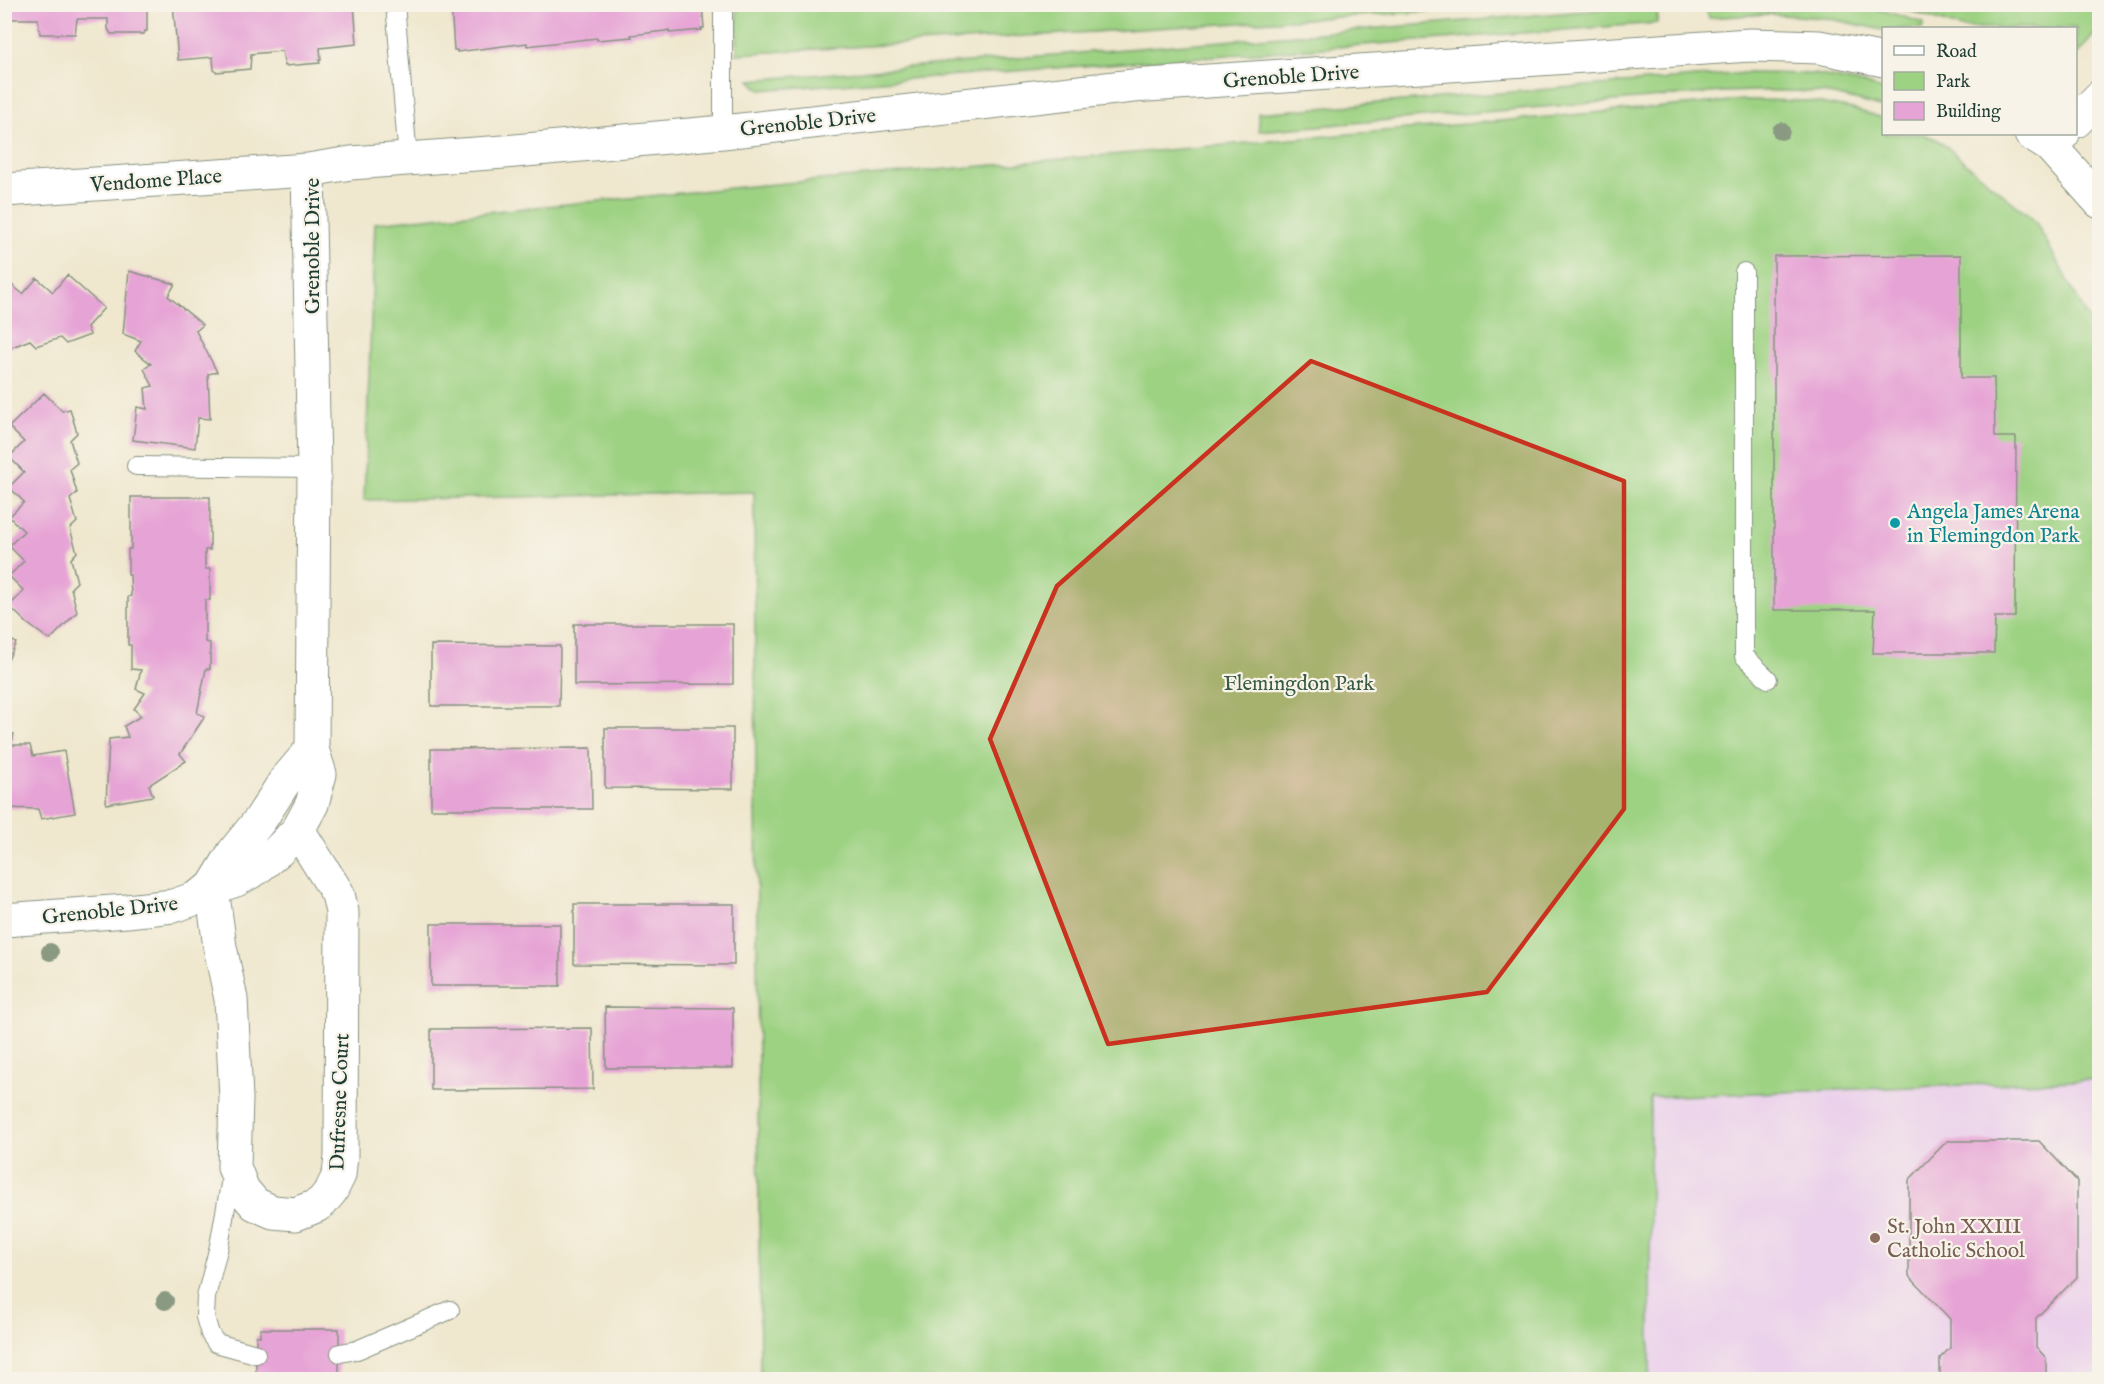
<svg xmlns="http://www.w3.org/2000/svg" width="2104" height="1384" font-family="'IM FELL English',serif">
<rect width="100%" height="100%" fill="#f7f3e8"/>
<filter id="ink" filterUnits="userSpaceOnUse"><feTurbulence type="fractalNoise" baseFrequency=".0167" numOctaves="2"/><feDisplacementMap in="SourceGraphic" scale="12" xChannelSelector="R" yChannelSelector="G"/><feConvolveMatrix kernelMatrix="1 2 1 2 8 2 1 2 1" color-interpolation-filters="sRGB"/></filter>
<filter id="wash" filterUnits="userSpaceOnUse"><feTurbulence type="fractalNoise" baseFrequency=".008" numOctaves="4" result="noise"/><feDisplacementMap in="SourceGraphic" scale="24" xChannelSelector="R" yChannelSelector="G"/><feGaussianBlur stdDeviation="1.35" result="paint"/><feColorMatrix in="noise" values="0 0 0 0 0 0 0 0 0 0 0 0 0 0 0 0 0 1.4 0 .05"/><feComposite in="paint" operator="in"/></filter>
<g filter="url(#wash)">
<rect width="100%" height="100%" fill="#efe7ce"/>
<path fill="#ebd1eb" d="M2099,1080V1379H1650L1649,1097Z"/>
<path fill="#9ed283" stroke="#5e885c" stroke-width="1.5" d="M737,4H1533V5L737,54Z
M1658,5L1657,23L760,90L750,80Z
M1703,5H1852L1888,12L1924,23L1922,28L1883,30L1826,18L1767,14L1709,18Z
M1892,5H2099V29L2076,56V28H1961Z
M1745,73L1815,74L1869,85L1883,90V108C1862,102 1842,95 1820,93C1782,89 1745,91 1708,93L1259,131L1258,113Z
M1743,100L1809,101L1852,109L1883,118L1884,134H1923L1938,140L2035,221L2099,338V1080L1650,1097V1379H760L754,492L364,500L375,223L752,186Z"/>
<g id="blocks">
<path fill="#e6a3d5" d="M4,4H147V31H145L144,34H111L108,29V19H77L75,34H40L38,19H7V32H4Z
M173,4H354L357,44L320,48L321,60H319L320,63L285,66L282,51L251,54L250,69L216,72L214,70L213,57L178,60Z
M451,4H702L704,28H701L702,30L669,33V30L665,31L631,35L632,37L597,40V38L527,46V43L457,52V50H454Z
M1961,255V378H1994L1995,437H2016L2015,617H1995L1994,653H1873L1875,610H1774V256Z
M129,271L175,284L168,296L203,325L196,331L217,372L208,374L210,419L198,418L195,448L133,440L137,407L147,409L145,388L153,386L144,369L151,364L135,351L141,341L123,334Z
M67,275L104,308L87,327L90,335L66,344L60,338L36,346L30,340L7,349L4,346V284L7,281L23,294L37,278L53,292Z
M44,393L62,411L70,409L77,433L70,440L77,463L70,469L77,493L70,499L77,522L70,529L77,552L71,559L77,582L71,588L77,612L50,640L28,624L9,606L24,591L9,576L24,561L9,546L24,531L9,517L24,502L9,487L24,472L9,457L24,442L9,427Z
M131,497H210V550H205V569H210V600H205V642L210,643V669H206L197,713L205,716L180,754L186,761L149,785L153,796L106,804L109,739L128,737L124,726L141,716L134,709L145,693L136,689L141,670L131,669V645H128V597L131,596L130,575H128V549H131Z
M574,624H733V684L574,685Z
M4,635L16,643L6,664L4,663Z
M431,645L560,646L559,706H431Z
M605,728H733V789L605,788Z
M5,731L14,734L11,745H30L33,756L64,751L75,813L41,819L38,809L5,808Z
M591,748L592,809H431V749Z
M574,904H734V965L574,964Z
M431,924H560V986H431Z
M605,1007L733,1008V1068H606Z
M592,1028L593,1089L431,1090V1029Z
M1947,1141H2039L2077,1181V1277L2036,1318V1347L2046,1358V1380H1940V1358L1950,1348V1319L1909,1276V1180Z
M260,1329H339V1380H256V1336H260Z"/>
</g>
</g>
<g filter="url(#ink)">
<use href="#blocks" fill-opacity="0" stroke="#879281" stroke-width="1.5"/>
<g fill="none" stroke-linecap="round" stroke-linejoin="round">
<defs>
<path id="lane" d="M395,4L408,159
M723,132V4
M1744,272V656L1768,679
M136,466L314,468
M232,1173L219,1246L206,1297L205,1317L210,1334L216,1343L256,1354
M340,1353L357,1350L450,1310"/>
<path id="street" d="M2031,134L2050,146
M4,190L308,170L351,163L504,152L723,132L1133,86L1750,45L1819,47L1884,60
M212,888L220,947L231,999L236,1098L234,1167L243,1190L255,1204L273,1212L296,1214L316,1206L322,1202L331,1191L339,1175L341,1156L342,912L338,894L298,830
M212,888L234,852L260,820L285,781L312,749
M4,920L127,911L173,906L194,899L212,888L236,880L256,869L278,851L298,830L312,804L320,774L312,749L314,468L308,170"/>
<path id="secondary" d="M2076,121L2100,97
M2063,134L2050,146L2100,202"/>
</defs>
<use href="#lane" stroke="#879281" stroke-width="20"/>
<use href="#street" stroke="#879281" stroke-width="35"/>
<use href="#secondary" stroke="#879281" stroke-width="35"/>
<use href="#lane" stroke="#fff" stroke-width="18"/>
<use href="#street" stroke="#fff" stroke-width="33"/>
<use href="#secondary" stroke="#fff" stroke-width="33"/>
</g>
<g fill="#8a9a82">
<circle cx="1781" cy="131" r="9"/>
<circle cx="50" cy="952" r="9"/>
<circle cx="165" cy="1301" r="9"/>
</g>
</g>
<path fill="#c8321e" fill-opacity="0.2" stroke="#c8321e" stroke-width="4.5" stroke-linejoin="round" d="M1311,361L1624,481V809L1487,992L1108,1044L990,739L1057,586Z"/>
<circle fill="#0f9aa8" stroke="#f7f3e8" stroke-width="2" cx="1895" cy="523" r="6"/>
<circle fill="#8d6e63" stroke="#f7f3e8" stroke-width="2" cx="1875" cy="1238" r="6"/>
<g text-anchor="middle" stroke-width="4.5" stroke-linejoin="round" paint-order="stroke">
<g font-size="21" fill="#1f3d34" stroke="#f7f3e8">
<text transform="translate(1291 76) rotate(-4)" y="7">Grenoble Drive</text>
<text transform="translate(808 122) rotate(-6)" y="7">Grenoble Drive</text>
<text transform="translate(156 180) rotate(-4)" y="7">Vendome Place</text>
<text transform="translate(312 246) rotate(-90)" y="7">Grenoble Drive</text>
<text transform="translate(110 910) rotate(-6)" y="7">Grenoble Drive</text>
<text transform="translate(339 1102) rotate(-88)" y="7">Dufresne Court</text>
</g>
<g font-size="21" fill="#0d838f" stroke="#f7f3e8" text-anchor="start">
<text x="1907" y="518">Angela James Arena<tspan x="1907" dy="24">in Flemingdon Park</tspan></text>
</g>
<g font-size="21" fill="#385b44" stroke="#f7f3e8">
<text x="1299" y="690">Flemingdon Park</text>
</g>
<g font-size="21" fill="#785e54" stroke="#f7f3e8" text-anchor="start">
<text x="1887" y="1233">St. John XXIII<tspan x="1887" dy="24">Catholic School</tspan></text>
</g>
</g>
<rect width="2104" height="1384" fill="none" stroke="#f7f3e8" stroke-width="24"/>
<rect x="1882" y="27" width="195" height="108" fill="#f7f3e8" stroke="#a1aaa0" stroke-width="1.5"/>
<rect x="1894" y="46" width="30" height="9" fill="#ffffff" stroke="#a1aaa0" stroke-width="1.5"/>
<text x="1936" y="57" font-size="18" fill="#1f3d34">Road</text>
<rect x="1894" y="72" width="30" height="18" fill="#9ed283" stroke="#a1aaa0" stroke-width="1.5"/>
<text x="1936" y="87" font-size="18" fill="#1f3d34">Park</text>
<rect x="1894" y="102" width="30" height="18" fill="#e6a3d5" stroke="#a1aaa0" stroke-width="1.5"/>
<text x="1936" y="117" font-size="18" fill="#1f3d34">Building</text>
</svg>
